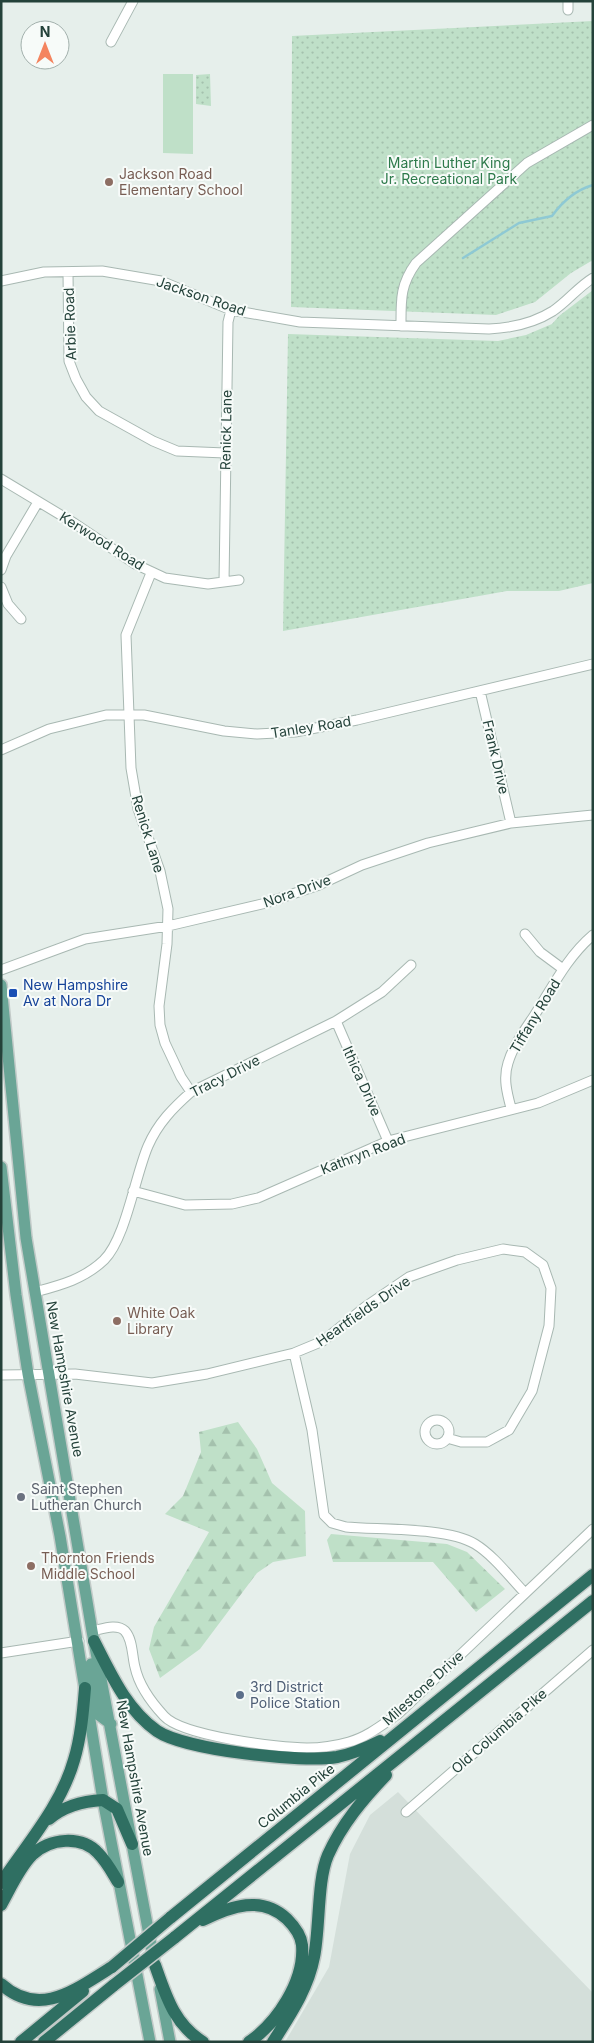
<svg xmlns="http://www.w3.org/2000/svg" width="594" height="2043" font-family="Inter,sans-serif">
<defs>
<pattern id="forest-firs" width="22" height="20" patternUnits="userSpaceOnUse" patternTransform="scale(1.25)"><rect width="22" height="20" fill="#bfe0c8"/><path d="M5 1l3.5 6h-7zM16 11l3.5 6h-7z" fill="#a4c1ad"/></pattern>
<pattern id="park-dots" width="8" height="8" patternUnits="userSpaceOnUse" patternTransform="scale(1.25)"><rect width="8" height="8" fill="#bfe0c8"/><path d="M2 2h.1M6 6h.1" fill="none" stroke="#a4c1ad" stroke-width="1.8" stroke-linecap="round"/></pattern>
</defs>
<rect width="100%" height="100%" fill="#e6efeb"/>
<path fill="#d4dfda" d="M398,1792L593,1993V2042H285L329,1967L350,1854L370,1815Z"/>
<path fill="#bfe0c8" d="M163,74H193V154L163,153Z"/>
<path fill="url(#forest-firs)" d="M238,1422L257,1449L272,1483L305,1511L306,1556L273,1562L257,1573L200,1649L160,1678L149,1649L154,1627L209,1532L165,1514L183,1496L201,1452L199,1432Z
M331,1534L447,1544L467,1552L505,1589L476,1612L433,1562H333L327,1540Z"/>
<path fill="url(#park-dots)" d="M593,21V260L571,273L535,302L496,315L291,307L292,36Z
M210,74L211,106L196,104V75Z
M593,290V583L559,591H507L283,631L288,334L498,341L526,335L552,324L559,316Z"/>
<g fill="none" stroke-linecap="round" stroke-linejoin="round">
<path stroke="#8ec9d4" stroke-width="2.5" d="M463,258L519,223L552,216C562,202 576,190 593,185"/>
<defs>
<path id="minor" d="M568,1V10
M111,42L133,1
M68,272L69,361L76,379L86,397L99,411L153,441L177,451L225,453
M1,281L44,272L102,271L161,281L231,310L300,322L489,329C511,328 534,323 553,311C568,301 578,287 593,278
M401,326C401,300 400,285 416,263L527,163L593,125
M1,479L74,523L135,564L165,578L208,584L239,580
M1,570L6,556L38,502
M151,573L126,635L131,768L138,809L160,871L168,909L167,944L159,1006L160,1025L165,1043L181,1077L191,1092
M224,582L228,322L231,310
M1,587L8,604L21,619
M480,691L511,823
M1,750L49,729L106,715H144L224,731L257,734L295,732L357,720L593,664
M525,934L540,952L563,969
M1,970L85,939L168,926L266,903L319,885L362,865L428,843L511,823L593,815
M336,1021L388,1141
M511,1108C507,1093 503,1078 508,1063C513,1046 524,1031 534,1016C552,988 567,957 593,935
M133,1191L185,1205L232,1204L258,1198L388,1141L538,1103L593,1080
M35,1292C61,1285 84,1279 104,1260C126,1238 135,1176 148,1146C158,1123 173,1108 191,1092L336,1021L382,992L411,965
M294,1353L312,1430L324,1515L332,1523L346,1527C380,1530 447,1527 475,1544C493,1555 509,1576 524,1592
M1,1375L75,1374L152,1383L207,1374L294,1353L323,1341L365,1307L409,1277L457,1260L503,1249L525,1252L543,1265L551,1288L549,1326L532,1391L509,1430L487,1442H461L447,1438
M425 1432a12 12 0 1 1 24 0a12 12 0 1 1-24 0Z
M92,1631C102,1629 117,1623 125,1631C133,1640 132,1656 135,1667C139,1686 151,1702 164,1716C182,1736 279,1748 307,1748C321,1748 335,1746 349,1742C367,1737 382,1725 398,1714L593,1529
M1,1653L79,1641
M406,1812L593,1650"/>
<path id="major" d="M1,985L26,1238L92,1631L154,1961
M1,1167L16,1295L28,1374L60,1536L103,1800L150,2042
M91,1664L99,1715L111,1724
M160,1989L170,2042"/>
<path id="highway" d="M94,1641C111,1674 126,1709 157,1731C185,1750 303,1763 337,1757C352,1754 366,1748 380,1741
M49,1819C64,1806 84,1801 103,1800L117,1809L132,1844
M1,1883C27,1844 61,1806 74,1760C81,1737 83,1712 85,1688
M1,1905C10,1889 19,1868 32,1855C50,1838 81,1835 98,1853C107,1862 112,1872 118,1882
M170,1918L593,1575
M203,1920C231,1906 262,1895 287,1919C295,1927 301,1935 302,1945C305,1981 277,2023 249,2042
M174,1938L593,1601
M155,1965C166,1996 174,2024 203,2042
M1,1984C40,2019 76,1989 112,1967
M21,2042L83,1991
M44,2042L114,1985
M273,2042C290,2015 308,1989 314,1957C320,1928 317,1880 328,1855C342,1824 363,1799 386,1775"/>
</defs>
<use href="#minor" stroke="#a8b8b2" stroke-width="11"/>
<use href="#major" stroke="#c2cac8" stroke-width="14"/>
<use href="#highway" stroke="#c2cac8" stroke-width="15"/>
<use href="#minor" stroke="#fff" stroke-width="9"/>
<use href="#major" stroke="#6aa596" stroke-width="11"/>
<use href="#highway" stroke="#2f6f62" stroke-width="12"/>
<defs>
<path id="highway-bridge" d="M112,1967L170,1918
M114,1985L174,1938"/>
</defs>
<use href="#highway-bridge" stroke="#c2cac8" stroke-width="15" stroke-linecap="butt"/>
<use href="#highway-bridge" stroke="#2f6f62" stroke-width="12"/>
</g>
<g fill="#8d6e63" stroke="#f7fbf9" stroke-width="2">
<circle cx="109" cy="182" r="5"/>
<circle cx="117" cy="1321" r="5"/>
<circle cx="31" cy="1566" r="5"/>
</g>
<rect fill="#1a4fb4" stroke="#f7fbf9" stroke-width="2" x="8" y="988" width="10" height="10" rx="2.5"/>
<circle fill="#6b7280" stroke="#f7fbf9" stroke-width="2" cx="21" cy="1497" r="5"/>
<circle fill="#5c6f8a" stroke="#f7fbf9" stroke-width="2" cx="240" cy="1695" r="5"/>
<g text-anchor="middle" stroke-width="4" stroke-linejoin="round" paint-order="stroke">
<g font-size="14" fill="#2d7a4b" stroke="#f7fbf9">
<text x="449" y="168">Martin Luther King<tspan x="449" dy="16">Jr. Recreational Park</tspan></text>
</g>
<g font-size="14" fill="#785e54" stroke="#f7fbf9" text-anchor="start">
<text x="119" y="179">Jackson Road<tspan x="119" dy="16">Elementary School</tspan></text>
<text x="127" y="1318">White Oak<tspan x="127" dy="16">Library</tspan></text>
<text x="41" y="1563">Thornton Friends<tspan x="41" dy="16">Middle School</tspan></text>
</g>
<g font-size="14" fill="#24423a" stroke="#f7fbf9">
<text transform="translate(201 296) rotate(19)" y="5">Jackson Road</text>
<text transform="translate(70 324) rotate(-92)" y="5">Arbie Road</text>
<text transform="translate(226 430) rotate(-89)" y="5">Renick Lane</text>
<text transform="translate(102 541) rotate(32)" y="5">Kerwood Road</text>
<text transform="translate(311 727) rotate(-9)" y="5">Tanley Road</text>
<text transform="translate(496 757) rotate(77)" y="5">Frank Drive</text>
<text transform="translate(148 834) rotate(73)" y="5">Renick Lane</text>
<text transform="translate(297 891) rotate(-20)" y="5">Nora Drive</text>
<text transform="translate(535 1016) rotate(-59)" y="5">Tiffany Road</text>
<text transform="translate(225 1076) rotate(-27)" y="5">Tracy Drive</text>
<text transform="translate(362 1081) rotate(66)" y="5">Ithica Drive</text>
<text transform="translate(363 1154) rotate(-21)" y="5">Kathryn Road</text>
<text transform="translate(363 1311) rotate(-35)" y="5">Heartfields Drive</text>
<text transform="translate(65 1379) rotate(80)" y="5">New Hampshire Avenue</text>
<text transform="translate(423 1688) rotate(-42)" y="5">Milestone Drive</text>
<text transform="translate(499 1731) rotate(-41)" y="5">Old Columbia Pike</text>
<text transform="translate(135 1778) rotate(80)" y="5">New Hampshire Avenue</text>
<text transform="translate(296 1796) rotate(-39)" y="5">Columbia Pike</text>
</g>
<g font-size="14" fill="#164399" stroke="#f7fbf9" text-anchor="start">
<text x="23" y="990">New Hampshire<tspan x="23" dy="16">Av at Nora Dr</tspan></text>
</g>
<g font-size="14" fill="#5b616d" stroke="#f7fbf9" text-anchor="start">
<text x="31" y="1494">Saint Stephen<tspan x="31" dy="16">Lutheran Church</tspan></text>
</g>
<g font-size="14" fill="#4e5e75" stroke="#f7fbf9" text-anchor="start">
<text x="250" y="1692">3rd District<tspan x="250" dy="16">Police Station</tspan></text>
</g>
</g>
<rect width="594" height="2043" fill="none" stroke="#24423a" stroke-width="5"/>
<g transform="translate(45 45)"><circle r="24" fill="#f7fbf9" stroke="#a3b1ad"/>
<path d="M0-4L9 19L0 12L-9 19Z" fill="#f4845f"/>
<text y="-8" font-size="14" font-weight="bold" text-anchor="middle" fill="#24423a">N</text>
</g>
</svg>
